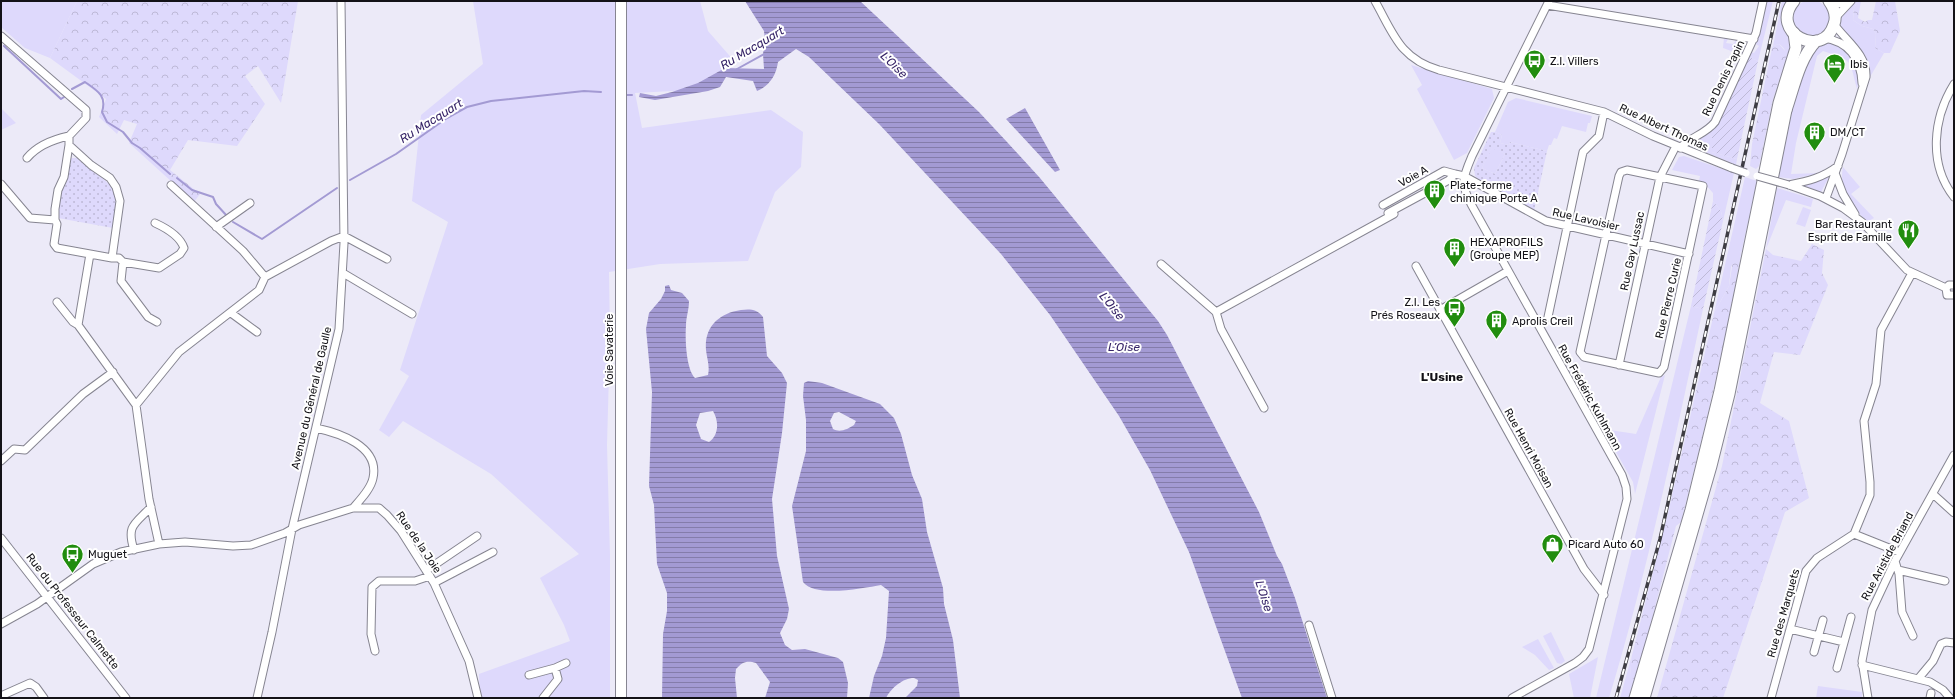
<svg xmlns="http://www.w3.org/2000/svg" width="1955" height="699" font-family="Rubik,sans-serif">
<defs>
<pattern id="forest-crowns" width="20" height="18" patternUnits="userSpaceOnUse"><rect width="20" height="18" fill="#ded9fc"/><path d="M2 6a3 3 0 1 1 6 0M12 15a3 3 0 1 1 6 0" fill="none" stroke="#beb9d7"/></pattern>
<pattern id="park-dots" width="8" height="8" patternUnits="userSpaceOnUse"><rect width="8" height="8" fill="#ded9fc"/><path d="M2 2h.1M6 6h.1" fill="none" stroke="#beb9d7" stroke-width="1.8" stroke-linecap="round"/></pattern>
<pattern id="garden-furrows" width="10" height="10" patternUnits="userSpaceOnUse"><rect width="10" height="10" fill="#ded9fc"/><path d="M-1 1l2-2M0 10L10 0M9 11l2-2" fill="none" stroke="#beb9d7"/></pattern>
<pattern id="water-rules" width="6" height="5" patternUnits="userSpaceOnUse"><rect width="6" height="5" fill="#a39ad3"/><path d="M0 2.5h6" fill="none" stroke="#847caa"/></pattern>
</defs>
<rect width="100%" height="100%" fill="#eceaf8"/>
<path fill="#ded9fc" d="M1793 18a18 18 0 1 1 36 0a18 18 0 1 1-36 0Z
M1,1H77L50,58L25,48L1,27Z
M473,1H700L708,31L735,62L691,90L635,93L642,128L771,110L803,132L801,167L775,192L748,261L660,264L609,272L610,337L607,445L610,555V698H480L479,674L570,641L564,625L540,578L579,554L491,474L403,421L389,437L379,430L409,376L400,370L448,222L412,201L421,115L483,64Z
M1766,1H1773L1758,61L1749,57L1751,52L1754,53L1759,46L1754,43Z
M1782,1H1787C1777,19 1788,29 1792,46L1773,99L1786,58C1786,52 1785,48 1779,44L1773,46Z
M1855,1H1858L1854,8L1853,20L1862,26L1873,29L1876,34L1875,48L1884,53L1870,77C1868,57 1853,45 1841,30C1838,17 1847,10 1855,1Z
M1724,37H1729L1726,43L1733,44L1738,38L1743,40L1746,48L1742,55L1723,48Z
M1833,41C1838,45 1847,49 1851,55C1858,64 1861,78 1857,89C1849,59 1854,61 1823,51L1817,56L1796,143L1791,174L1820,173L1793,179L1778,177C1782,153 1797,62 1813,49C1818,45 1826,42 1833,41Z
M1411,65L1492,89L1494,98L1467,153L1454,160L1417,89L1422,85Z
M1516,98L1592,116L1590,123H1588L1586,132L1562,126L1557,139L1554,138L1551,145H1549L1547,151L1510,142L1509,145L1500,143L1502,135L1495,132L1508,102Z
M1,108L16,123L1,130Z
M1708,134L1712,137V152L1737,159L1736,165L1689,145L1690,143Z
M1492,147L1505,154L1495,174L1482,168Z
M1684,156L1734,173L1723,221L1721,211L1713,201V193L1704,183L1699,181L1700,176L1672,170L1679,157Z
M1843,167L1860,187L1851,194L1874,218L1867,222C1853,207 1838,189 1843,167Z
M1830,175L1821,192L1801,186Z
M1745,177L1757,181L1741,254L1740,251L1731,267L1729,286L1714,313Z
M1777,188L1813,199L1811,207L1786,200L1766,249Z
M1803,207L1811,210L1805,227L1796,224Z
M1691,306L1703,309C1675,439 1648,570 1609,698H1596Z
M1665,375L1635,494L1633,482L1603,429L1636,434L1661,377Z
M1551,632L1565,661L1561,664L1557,663L1543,636Z
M1538,639L1554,668L1549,670L1535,655L1522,647Z
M1632,655L1630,675L1637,677L1630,698H1620Z
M1598,657L1590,698H1574L1569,674Z
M1818,686L1862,692V698H1816Z"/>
<path fill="url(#forest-crowns)" d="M77,1H298L281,103L258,66L245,76L265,104L237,146L188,140L170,170L200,194L194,202L129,143L137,124L124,120L117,134L99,117L106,99L50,58Z
M1858,1H1861L1858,18L1865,22L1868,20H1872L1876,1H1895L1900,31L1890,53H1884L1875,48L1876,34L1873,29L1862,26L1853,20L1854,8Z
M1779,44L1786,52V58L1773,99L1759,166L1756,169L1750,166L1752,144L1772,48L1773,46Z
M1812,244L1824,250L1822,273L1828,285L1800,355L1774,352L1760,403L1789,421L1809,498L1785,512L1723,698H1657L1722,466L1766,249L1773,255L1801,261Z
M1740,251L1741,254C1725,344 1704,433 1681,522L1676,526L1637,677L1633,679L1630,675L1632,655L1668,513L1714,313L1729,286L1734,254Z"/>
<path fill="url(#park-dots)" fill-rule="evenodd" d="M1491,132H1495L1502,135L1500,143L1509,145L1510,142L1547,151L1534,211L1479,180L1475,176L1474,168ZM1492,148L1505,154L1495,174L1482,168Z
M72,158H77C109,189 121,176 113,228L58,218L61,189L66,181L69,160Z"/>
<path fill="url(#garden-furrows)" d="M1749,57L1758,61L1737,159L1712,152V137L1708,134L1717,125Z
M1713,201L1721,211L1723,221L1703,309L1691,306Z"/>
<path fill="url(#water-rules)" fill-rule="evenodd" d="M745,1H860L979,112L1007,142L1040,178L1158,321L1167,335L1259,512L1277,556L1282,564L1295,598L1327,698H1242L1189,552L1150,470L1119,416L1050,315L1001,254L879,124L809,57L796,49L778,62C776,76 769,86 757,91L753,81L726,77L720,87L708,91L655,100L639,97L640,93L656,96L672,92L698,83L725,68L764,69L763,54L765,40L764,31Z
M1025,108L1060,170L1055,172L1006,119Z
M669,285L671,290L682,293L689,301C689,310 686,317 686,326C685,338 686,369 695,378L708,375C710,366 707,359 706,350C704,327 719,313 741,310C750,309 757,309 763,317L767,356L782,373L787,383L782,433L772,499L777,556L789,609L787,619L780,633L785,645L792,650L805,649L838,658L843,662L848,683L847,698H765L770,682L756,663C747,660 742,662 736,669L735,678L737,698H662L663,634L667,611V593L657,564L654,505L649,486L652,392L646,329L649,313L661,299L665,291V286ZM713,411C719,421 719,435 709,442L701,439L696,425L700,413Z
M808,381L822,383L880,404L894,418L901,434L912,475L922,499L927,532L943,588L944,604L953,640L960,698H905L917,686L918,680L914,678C903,678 891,688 886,698H869L874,676L882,656L886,638L889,591L881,585C864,588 815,598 803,582L792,506L806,451V420L803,396L804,383ZM839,412L856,421L854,425C848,429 840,433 833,429L830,421L834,413Z"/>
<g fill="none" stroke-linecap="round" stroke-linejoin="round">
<path stroke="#a39ad3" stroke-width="2" d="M4,46L61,99L64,97
M737,69L764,54
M72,89L85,82C98,91 107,96 102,112L107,122L123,132L132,143L140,148L170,174
M627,95H632
M177,178L192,190L213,197L216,204L227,216
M350,180L396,154L447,118L467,107L491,101L584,91L601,92
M233,222L262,239L337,188"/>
<defs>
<path id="minor" d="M1375,1C1393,33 1400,59 1439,70L1604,112L1653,136L1732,168
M1830,2L1838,4L1847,1
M1547,5L1754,39
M1835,18L1851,1
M1,36L86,110V118L69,136V145L91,165L110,178L116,187L120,201L112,258L90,254L78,325L136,405L149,499L159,544
M1823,38C1848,41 1861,58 1862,83
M1954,84C1933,118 1928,164 1954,197
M69,145L64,177L58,190L55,209V220L57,224L54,244L57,248L90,254
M1680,148C1690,137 1706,134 1715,122L1756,33L1763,1
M27,158C37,146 55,139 69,136
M1627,170L1703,186L1664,367L1659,373L1584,357L1580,352L1619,176L1621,172Z
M1835,173L1843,194L1855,214
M1,184L30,218L55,220
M171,185L243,251L265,277
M1789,185L1820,196L1843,208L1862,222L1907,270L1946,288
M1789,185C1808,181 1822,178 1838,166
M1826,198L1842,154L1866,77C1867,54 1846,41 1834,24
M1383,205L1444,171L1455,174
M1388,213L1449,180L1455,174L1464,176L1546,221L1689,254
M216,227L250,203
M112,258H119L123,262L159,268L180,254L184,248C180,236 166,228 155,223
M123,262L121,281L148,317L157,322
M1161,264L1216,312L1221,329L1264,408
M1416,266L1584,569L1604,595
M343,273L412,314
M1946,288L1947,295H1954
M1946,288L1949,285H1954
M57,302L73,322L78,325
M1440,310L1508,271
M1216,312L1394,214
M231,313L257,332
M1548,317L1583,152L1599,136L1604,112
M1619,365L1660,177L1676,146
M136,405L179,352L259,290L265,277L331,241L344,236L387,259
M316,428C339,433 380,446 373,478C371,489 360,500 353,508
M1,461L14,449L25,450L83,394L113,372
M1933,494L1954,513
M1854,534L1870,495V482L1864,421L1876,384L1881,330L1912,273
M1854,534L1899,552
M1,538L126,698
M134,550C126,525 135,524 151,507
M1895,561L1899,574L1902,612L1913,636
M427,570L477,536
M1898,570L1945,581
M434,583L493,552
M1,624L37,604L93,564L121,552L159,544L185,542L233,546L251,545L285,533L299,525L353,508H379L387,515L401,531L434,583L469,661L478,698
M1309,625L1332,698
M1790,629L1844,642
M375,651L371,634L372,587L379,581H415L430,576
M1814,652L1823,620
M1862,665L1930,682L1943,690L1950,698
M555,668L566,663
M1837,668L1851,617
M529,675L555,668L558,679L543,698
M1918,679L1933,661L1941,644L1946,642L1954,643
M1,696L30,683L36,687L44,698
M257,698L272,632L292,529L339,329L344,243L341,1
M1512,698L1575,663L1583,657L1589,649L1627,499L1626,487L1622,475L1471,204C1460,183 1463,177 1472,156L1549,1
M1771,698L1806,571L1817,558L1854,534
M1868,698L1862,661L1872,610L1895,561L1954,455
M1930,698L1931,693"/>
<path id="secondary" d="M621,1V698"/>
<path id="primary" d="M1794,1C1768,32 1823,61 1834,24C1837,16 1834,8 1829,1
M1786,110C1794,87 1799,59 1816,41"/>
<path id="trunk" d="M1635,698L1691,510L1720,391L1779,103L1796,48L1794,33
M1644,698L1711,466L1729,394L1786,110"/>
</defs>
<use href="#minor" stroke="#868591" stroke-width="9"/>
<use href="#secondary" stroke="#868591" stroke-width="12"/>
<use href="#primary" stroke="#868591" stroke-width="13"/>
<use href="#trunk" stroke="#868591" stroke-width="13"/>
<use href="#minor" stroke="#fff" stroke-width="7"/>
<use href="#secondary" stroke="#fff" stroke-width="10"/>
<use href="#primary" stroke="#fff" stroke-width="11"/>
<use href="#trunk" stroke="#fff" stroke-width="11"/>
<defs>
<path id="rail" d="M1616,698L1660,539L1779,1"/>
</defs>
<use href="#rail" stroke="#3e3d43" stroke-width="3.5"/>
<use href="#rail" stroke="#fff" stroke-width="2" stroke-dasharray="6" stroke-linecap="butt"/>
<defs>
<path id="minor-bridge" d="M1732,168L1746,173
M1757,176L1789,185"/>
</defs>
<use href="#minor-bridge" stroke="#868591" stroke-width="9" stroke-linecap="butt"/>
<use href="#minor-bridge" stroke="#fff" stroke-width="7"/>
</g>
<defs>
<symbol id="bus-pin" viewBox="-11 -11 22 30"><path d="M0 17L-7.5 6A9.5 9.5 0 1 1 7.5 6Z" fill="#218d0e" stroke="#fff"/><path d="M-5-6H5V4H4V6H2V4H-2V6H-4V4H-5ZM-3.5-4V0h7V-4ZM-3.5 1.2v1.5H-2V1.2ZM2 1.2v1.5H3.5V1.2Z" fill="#fff"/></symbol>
<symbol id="hotel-pin" viewBox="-11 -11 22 30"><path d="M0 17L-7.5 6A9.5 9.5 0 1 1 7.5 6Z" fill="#218d0e" stroke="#fff"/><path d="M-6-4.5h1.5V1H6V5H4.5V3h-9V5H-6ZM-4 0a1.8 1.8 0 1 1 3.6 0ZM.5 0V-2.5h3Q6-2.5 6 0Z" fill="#fff"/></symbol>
<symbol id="building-pin" viewBox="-11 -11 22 30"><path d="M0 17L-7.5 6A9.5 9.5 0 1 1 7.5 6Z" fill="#218d0e" stroke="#fff"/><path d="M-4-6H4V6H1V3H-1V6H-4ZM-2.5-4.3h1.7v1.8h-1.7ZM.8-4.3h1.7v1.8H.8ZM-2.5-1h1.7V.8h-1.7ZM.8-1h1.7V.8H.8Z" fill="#fff"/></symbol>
<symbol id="restaurant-pin" viewBox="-11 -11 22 30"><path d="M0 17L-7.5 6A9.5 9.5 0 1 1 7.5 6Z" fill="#218d0e" stroke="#fff"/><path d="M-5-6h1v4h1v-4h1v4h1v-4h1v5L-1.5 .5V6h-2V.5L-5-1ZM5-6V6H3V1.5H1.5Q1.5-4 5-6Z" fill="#fff"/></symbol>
<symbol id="shop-pin" viewBox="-11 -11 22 30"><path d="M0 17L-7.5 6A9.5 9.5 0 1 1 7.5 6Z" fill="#218d0e" stroke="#fff"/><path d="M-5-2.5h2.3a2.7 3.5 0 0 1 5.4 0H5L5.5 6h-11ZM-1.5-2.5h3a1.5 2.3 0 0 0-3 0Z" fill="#fff"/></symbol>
</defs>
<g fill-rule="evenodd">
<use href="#bus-pin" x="1522" y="48" width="25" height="34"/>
<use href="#hotel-pin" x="1822" y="52" width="25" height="34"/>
<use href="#building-pin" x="1802" y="120" width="25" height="34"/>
<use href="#building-pin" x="1422" y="178" width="25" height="34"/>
<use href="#restaurant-pin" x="1896" y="218" width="25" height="34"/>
<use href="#building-pin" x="1442" y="236" width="25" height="34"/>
<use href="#bus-pin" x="1442" y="296" width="25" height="34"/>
<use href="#building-pin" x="1484" y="308" width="25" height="34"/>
<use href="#shop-pin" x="1540" y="532" width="25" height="34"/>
<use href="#bus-pin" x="60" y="542" width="25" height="34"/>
</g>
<g text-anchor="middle" stroke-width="4" stroke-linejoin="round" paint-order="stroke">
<g font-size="11" fill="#131217" stroke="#fff" text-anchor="start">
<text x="1550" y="65">Z.I. Villers</text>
<text x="1850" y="68">Ibis</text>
<text x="1830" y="136">DM/CT</text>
<text x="1450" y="189">Plate-forme<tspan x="1450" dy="13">chimique Porte A</tspan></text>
<text x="1892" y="228" text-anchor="end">Bar Restaurant<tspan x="1892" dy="13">Esprit de Famille</tspan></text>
<text x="1470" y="246">HEXAPROFILS<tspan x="1470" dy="13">(Groupe MEP)</tspan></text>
<text x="1440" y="306" text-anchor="end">Z.I. Les<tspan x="1440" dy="13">Prés Roseaux</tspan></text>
<text x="1512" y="325">Aprolis Creil</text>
<text x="1568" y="548">Picard Auto 60</text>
<text x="88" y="558">Muguet</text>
</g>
<g font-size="11" fill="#131217" stroke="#fff">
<text transform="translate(1723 78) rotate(-64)" y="4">Rue Denis Papin</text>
<text transform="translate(1664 127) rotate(25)" y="4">Rue Albert Thomas</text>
<text transform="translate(1413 176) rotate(-29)" y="4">Voie A</text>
<text transform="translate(1586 219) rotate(13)" y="4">Rue Lavoisier</text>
<text transform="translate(1632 251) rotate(-78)" y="4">Rue Gay Lussac</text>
<text transform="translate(1668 298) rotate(-77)" y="4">Rue Pierre Curie</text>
<text transform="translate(609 350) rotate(-90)" y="4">Voie Savaterie</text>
<text transform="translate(1590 397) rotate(61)" y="4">Rue Frédéric Kuhlmann</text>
<text transform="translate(311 398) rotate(-77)" y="4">Avenue du Général de Gaulle</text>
<text transform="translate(1529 448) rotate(61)" y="4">Rue Henri Moisan</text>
<text transform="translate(419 542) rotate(56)" y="4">Rue de la Joie</text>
<text transform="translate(1887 556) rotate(-62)" y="4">Rue Aristide Briand</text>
<text transform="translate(73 611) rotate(52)" y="4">Rue du Professeur Calmette</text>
<text transform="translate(1783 613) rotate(-74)" y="4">Rue des Marquets</text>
</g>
<g font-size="12" font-style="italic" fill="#362467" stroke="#fff">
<text transform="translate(752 48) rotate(-31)" y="4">Ru Macquart</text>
<text transform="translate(894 65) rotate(44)" y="4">L'Oise</text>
<text transform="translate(431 121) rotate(-32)" y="4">Ru Macquart</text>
<text transform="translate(1112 306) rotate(51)" y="4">L'Oise</text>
<text x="1124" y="351">L’Oise</text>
<text transform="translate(1264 596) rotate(72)" y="4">L'Oise</text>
</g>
<g font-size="12" font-weight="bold" fill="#131217" stroke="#fff">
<text x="1442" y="381">L'Usine</text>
</g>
</g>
<rect width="1955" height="699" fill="none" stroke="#131217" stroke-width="4"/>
</svg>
